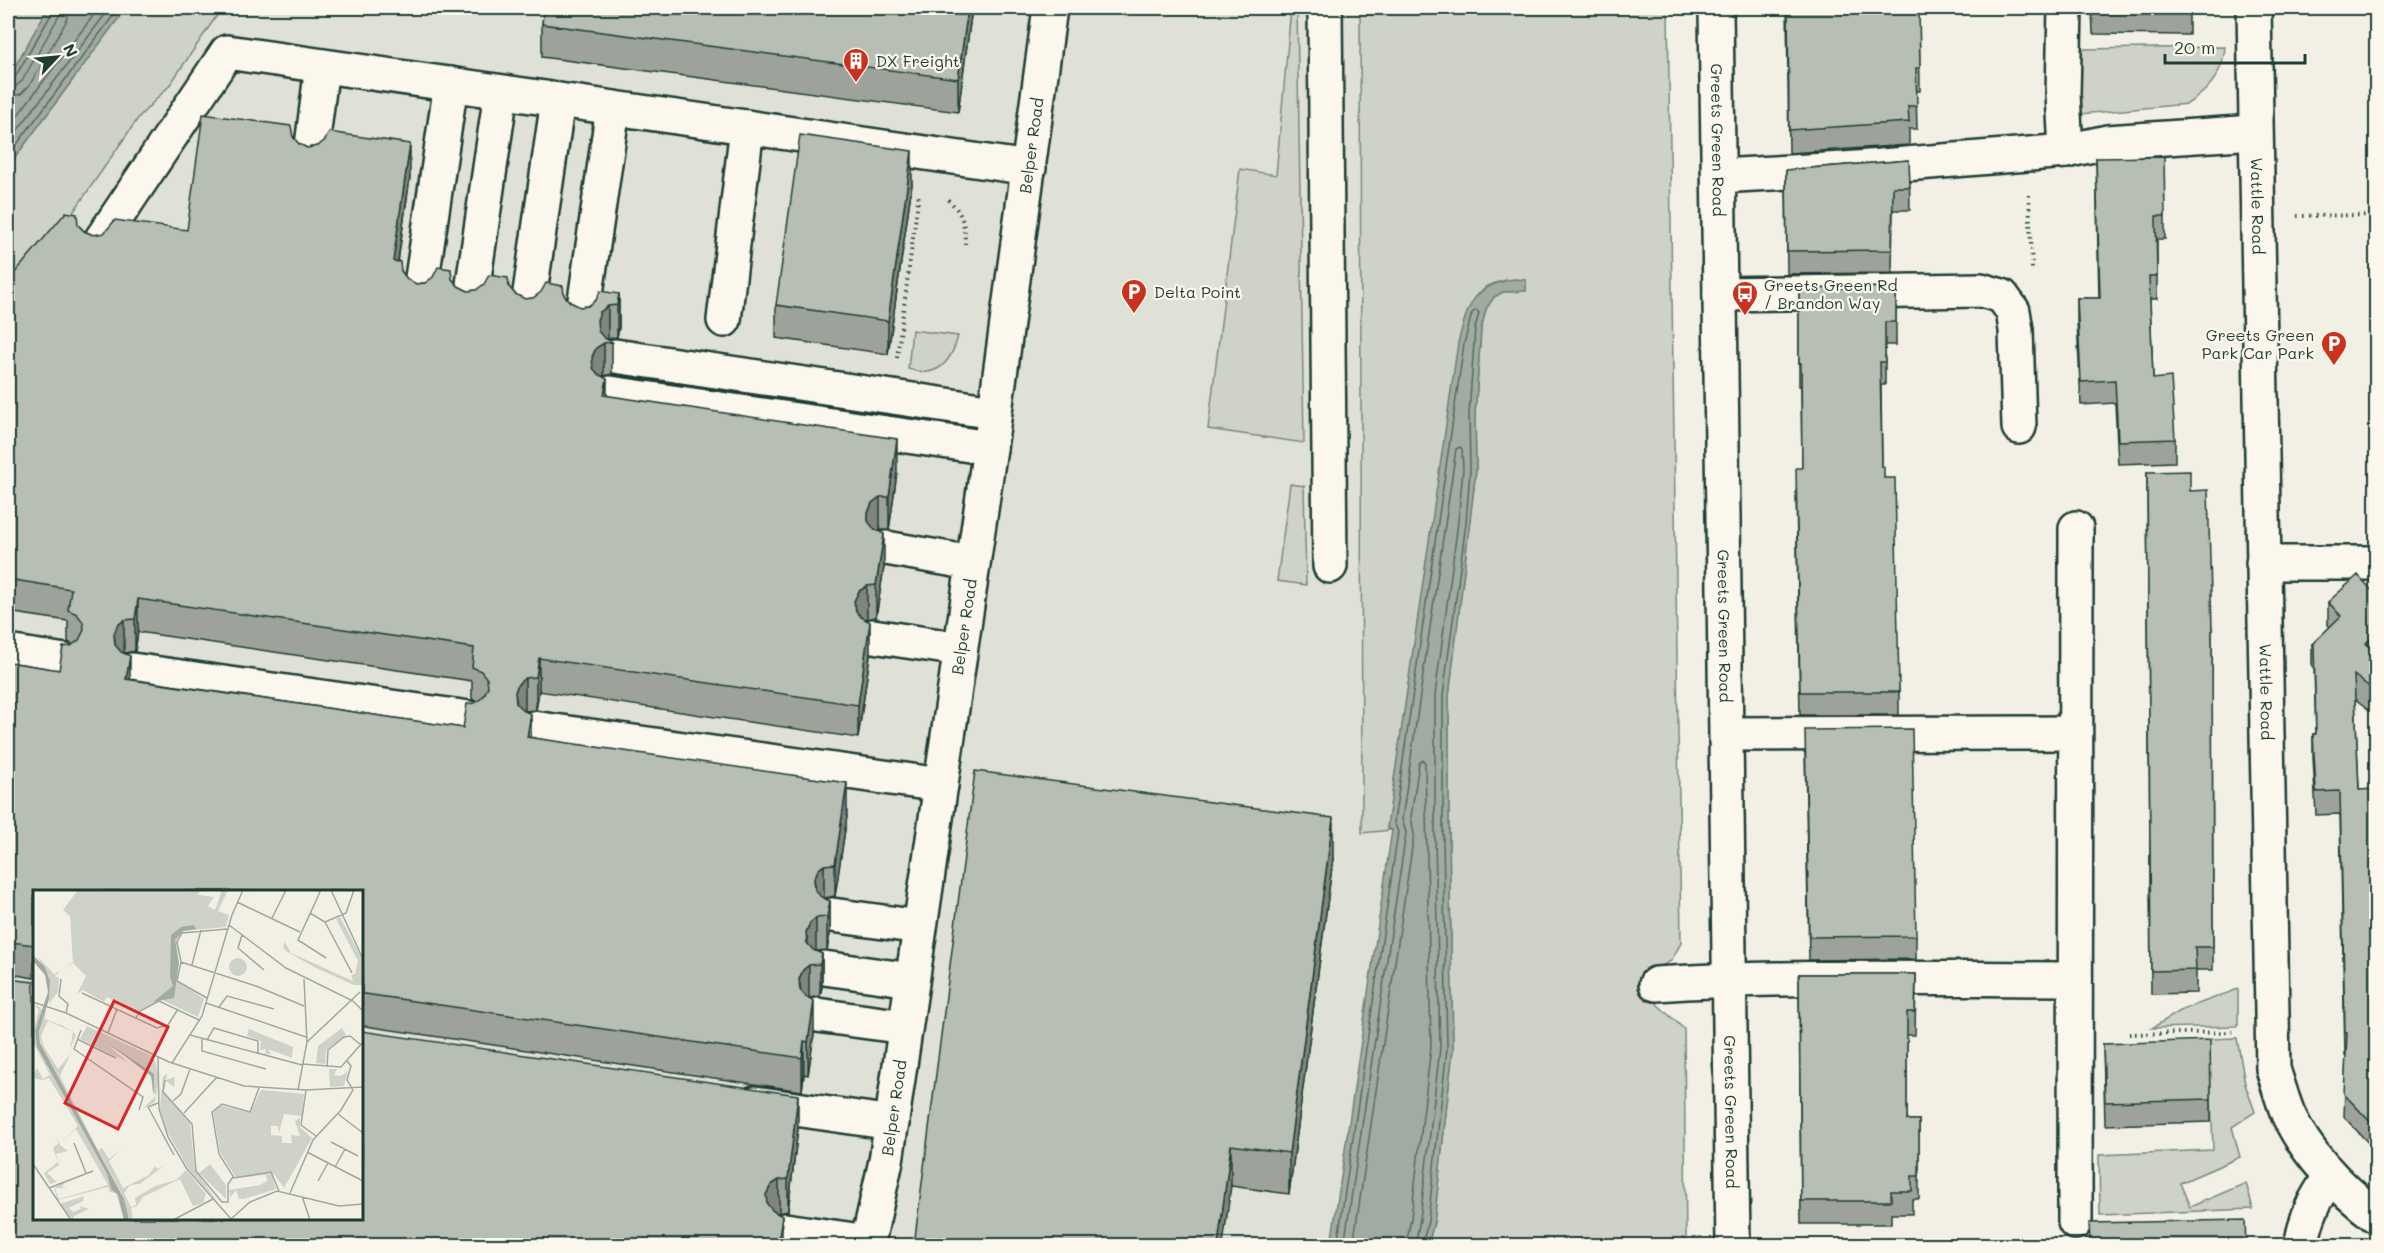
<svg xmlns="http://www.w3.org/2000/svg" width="2384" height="1253" font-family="Mali,sans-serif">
<rect width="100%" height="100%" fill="#f2f0e5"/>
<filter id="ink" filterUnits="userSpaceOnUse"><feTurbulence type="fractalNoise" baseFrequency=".0167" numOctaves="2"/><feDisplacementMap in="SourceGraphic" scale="12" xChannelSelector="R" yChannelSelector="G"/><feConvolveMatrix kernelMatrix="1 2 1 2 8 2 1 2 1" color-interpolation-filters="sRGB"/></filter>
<g filter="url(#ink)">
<path fill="#e0e1d6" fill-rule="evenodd" d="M8,8H1360L1362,832L1387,828L1392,830L1331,1245H8ZM34,892H362V1218H34Z"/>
<path fill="#cfd2c8" stroke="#77887e" stroke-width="1.5" d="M8,8H48L8,79Z
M126,8H222L169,86L139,117L56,237L8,314V167Z
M1288,8H1297L1304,443L1208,429L1240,169L1276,175L1291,8Z
M1360,8H1668L1681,943L1671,961L1656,969L1657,1004L1684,1029L1686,1245H1428L1434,1222L1453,1049L1449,838V696L1476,470L1475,415L1481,329L1486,309L1494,297L1503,292L1526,291V281C1511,277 1499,281 1485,287L1433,517L1387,828L1392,830L1362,833Z
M2225,47C2223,73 2209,91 2187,104L2081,114V49Z
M912,330L958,336C954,352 946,370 927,372C922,373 913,370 908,369Z
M1290,484L1304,486L1306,585L1277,581Z
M2238,989V1026L2152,1028L2182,1010Z
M2237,1038L2245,1084L2255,1112L2232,1127L2240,1157L2180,1183L2190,1207L2246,1183L2253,1209L2100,1215L2099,1155L2213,1150L2209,1039Z"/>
<path fill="#a2aba1" stroke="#6e7f75" stroke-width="1.5" d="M48,8H126L8,167V79Z
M1515,279L1526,280V291L1503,292L1494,297L1486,309L1481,329L1475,415L1476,470L1449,696V838L1453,1049L1434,1222L1428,1245H1331L1392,830L1387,828L1458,343C1468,305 1472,285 1515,279Z"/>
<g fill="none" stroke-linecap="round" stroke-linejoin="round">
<path stroke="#536960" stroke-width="1.5" d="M8,81L15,77L52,13L53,8
M8,88L15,87L22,81L59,16L61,8
M8,97L21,94L29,86L67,20L70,8
M8,128L99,8
M8,143L110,8
M8,156L119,8
M1337,1246L1398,832L1394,822L1464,344L1472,313L1476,310L1479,313L1475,328L1469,414L1470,470L1466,523L1443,695V838L1447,1048L1428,1221L1422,1246
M1344,1246L1406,833L1402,819L1456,449L1460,447L1462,449L1463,470L1458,522L1435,695V838L1440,1048L1420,1219L1415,1246
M1353,1246L1414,834L1411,817L1419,763L1423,760L1425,763L1431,1047L1411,1218L1406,1246"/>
<defs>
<g id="minor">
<path d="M1325,8L1330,566"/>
<path id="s1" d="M1716,8L1733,1246"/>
<path d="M2065,8L2063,94L2066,151"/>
<path id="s2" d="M2254,8L2273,1069C2278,1084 2282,1099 2288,1114C2307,1155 2341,1189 2376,1216"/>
<path d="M310,162L322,66"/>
<path d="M1719,176L1844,169L2066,151L2107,142L2255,132"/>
<path d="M95,249L227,52L1029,168"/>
<path d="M1720,294L1981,290L2002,296L2013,311L2016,330L2019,427"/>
<path d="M419,298L451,84"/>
<path d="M470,305L501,92"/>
<path d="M527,313L558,100"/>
<path d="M724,320L747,127"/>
<path d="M582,321L613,108"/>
<path d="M615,356L994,412"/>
<path d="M610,393L990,448"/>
<path d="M886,548L972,563"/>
<path d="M2263,563H2376"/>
<path d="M873,636L960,649"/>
<path d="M8,652L65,661"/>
<path d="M132,670L469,718"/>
<path d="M533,728L941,785"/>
<path d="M1727,734L2075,733"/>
<path d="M832,915L920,927"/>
<path d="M824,968L912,980"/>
<path d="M1656,984C1795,975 1936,979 2075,979"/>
<path d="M817,1015L905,1027"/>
<path d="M755,1103L892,1123"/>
<path d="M2075,1222L2076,528"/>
<path d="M785,1230L868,1242"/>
<path id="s3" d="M867,1246L886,1161L990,448L1050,8"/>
<path d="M2301,1246C2307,1214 2313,1202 2331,1176"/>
</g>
</defs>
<use href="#minor" stroke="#1f3d34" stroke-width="38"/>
<path stroke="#1f3d34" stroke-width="4" stroke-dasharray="1.5 4.5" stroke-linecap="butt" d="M8,22L16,8
M2029,195L2032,269
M948,200C963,212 965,226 965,244
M2297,216L2376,215
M897,358L919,193
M2129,1034L2233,1032"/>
<use href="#minor" stroke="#fbf7ec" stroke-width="33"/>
</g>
<path fill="#9da39a" stroke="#1f3d34" stroke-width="1.5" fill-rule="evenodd" d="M544,8H972L958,112L542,57V24Z
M1787,8H1919L1920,91H1916L1917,129H1909V145L1789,153Z
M2092,8H2189V35L2093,34Z
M293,137L299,144L307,148L318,146L410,177L398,262L401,271L407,279L416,284L452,279L458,286L468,291L509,287L515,294L525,299L564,295L570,302L580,307L588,306L619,294V327L617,337L607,339L612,342V374L602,376L607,396L897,472L889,530H880L878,531L884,567L876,617L865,619L870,655L858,738L539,691L536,710L525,711L531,737L847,816L835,896L824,898L830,901V934L827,950L816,951L822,954V987L820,996L809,998L814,1034L808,1075L804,1074L802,1091L365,1026L362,1027V891H34V978L11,974L8,975V662L59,670L71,646L73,645L68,642V621L8,612V281L78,225L84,231L93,235L187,230ZM138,632L472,681V699L477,702L475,703L463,728L130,679L124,653L135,651Z
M2096,158L2165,216V239H2157V299H2150L2153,379L2175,439V462L2118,464L2115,403L2081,405L2077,321V298H2099Z
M1909,160L1910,210H1893L1892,273L1787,274L1786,170Z
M912,184L888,354L776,338V305Z
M1896,287V345H1885V385H1881L1882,467L1884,478L1899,692V715H1800L1796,491L1802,468L1801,386H1799V289Z
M2147,472L2190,491L2212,629L2213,970H2196V993L2151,994Z
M2376,595V715L2355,699L2359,790L2376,789V1151L2344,1117L2346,1056H2345L2340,814L2316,815L2313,757V734H2316L2314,668L2312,667V644L2330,627L2328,625V602Z
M1805,753L1916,936V959L1809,960Z
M1333,859L1289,1194L1231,1186L914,1245Z
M1799,974H1916L1915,1035H1907V1120H1919V1199H1912V1214H1891V1224H1801Z
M2103,1044L2211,1099V1122L2105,1125Z
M798,1128L788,1211L777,1213L782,1245H8Z"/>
<path fill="#80857d" stroke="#1f3d34" stroke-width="1.5" d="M968,8H972L958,112V79Z
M410,144V177L393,294V261Z
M912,151V184L888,354V321Z
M619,294V327L617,337V305Z
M608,306V339L600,345L604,343V375L596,381L592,390V357L596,348L597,320L600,312Z
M607,379V411L604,395Z
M897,439V472L889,530V497Z
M880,497V530L872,536L868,545V513L872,503Z
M884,534V567L876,617V585Z
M867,586V618L859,624L854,601L859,591Z
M138,599V632L135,651V619Z
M124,620V653L117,659L114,634L117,626Z
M870,622V655L858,738V705Z
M2376,633V656L2366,643Z
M130,656V689L126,679Z
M539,658V691L536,710V677Z
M525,678V711L518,717L515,692L518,684Z
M531,714V747L527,737Z
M847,783V816L835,896V864Z
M1333,818V859L1289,1194V1153Z
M824,865V898L818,903L814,879L818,870Z
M830,901V934L827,950V917Z
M816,918V951L810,956L806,932L810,923Z
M822,954V987L820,996V964Z
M809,965V998L803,1003L799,979L803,970Z
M814,1001V1034L808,1075V1042Z
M804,1041V1074L802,1091V1058Z
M798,1095V1128L788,1211V1179Z
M1231,1145V1186L1223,1245H1218Z
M779,1180V1212L771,1218L766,1228V1195L771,1185Z
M782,1216V1245H778Z"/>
<path fill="#b7beb3" stroke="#1f3d34" stroke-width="1.5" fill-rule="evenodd" d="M544,8H968L958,79L542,24Z
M1788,8H1919L1920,68H1916L1917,106H1908L1909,122L1789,130Z
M203,114L291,126L293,137L299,144L307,148L318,146L325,140L329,132L410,144L393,261L400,262L401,271L407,279L416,284L425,283L433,277L438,267L451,269L452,279L458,286L468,291L476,290L484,284L489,275L508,278L509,287L515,294L525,299L533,298L541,292L546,283L563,286L564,295L570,302L580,307L588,306L596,300L600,291L619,294L617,305L608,306L600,312L597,320L598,331L604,338L612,342L604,343L596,348L592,357L593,368L598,374L607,379L604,395L897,439L889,497H880L872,503L868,513V521L874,529L884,534L876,585L867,586L859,591L854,601L856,611L861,617L870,622L858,705L539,658L536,677L525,678L518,684L515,692L516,703L522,710L531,714L527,737L847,783L835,864L824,865L818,870L814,879L815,890L821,897L830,901L827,917L816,918L810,923L806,932L807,943L813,950L822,954L820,964L809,965L803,970L799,979L800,990L806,997L814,1001L808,1042L804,1041L802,1058L365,994H362V891H34V945L11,942H8V662L59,670L63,647L71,646L79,640L84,630L83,622L77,614L68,610L71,589L8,579V281L66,212L77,214L78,225L84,231L93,235L104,233L115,220L187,230ZM138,599L474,648L472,667L481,671L487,679L488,687L483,697L475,703L467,704L463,728L126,679L130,656L121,652L115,645L114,634L117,626L124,620L135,619Z
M800,135L912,151L888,321L776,305Z
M2164,157L2165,216H2156L2157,276H2149L2153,379L2171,377L2175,439L2118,441L2115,380L2081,382L2077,298H2100L2096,158Z
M1909,160L1910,187H1893L1892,250L1787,251L1786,170Z
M1896,287V322H1885V362H1880L1882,467H1884V478H1895L1899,692H1800L1796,468H1802L1801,363H1799V289Z
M2190,471V491L2208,490L2212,629L2213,947H2195L2196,970L2151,971L2147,472Z
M2358,575L2376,595V633L2366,643L2376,655V692L2354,675L2359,790L2376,789V1128L2344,1094L2347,1033H2345L2340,791L2316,792L2313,734H2316L2314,645L2312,644L2341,616L2328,602Z
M1912,729L1916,936L1809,937L1805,730Z
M975,771L1333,818L1289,1153L1231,1145L1218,1245H914Z
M1799,974H1916L1915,1012H1907V1120H1919V1176H1912V1191H1891V1201H1801Z
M8,979L34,982V1218H362V1031L798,1095L788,1179L779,1180L771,1185L766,1195L767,1204L773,1211L782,1216L778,1245H8Z
M2210,1040L2211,1099L2105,1102L2103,1044Z
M2245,1220L2246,1245H2090L2089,1223Z"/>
</g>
<defs>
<symbol id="building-pin" viewBox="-11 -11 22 30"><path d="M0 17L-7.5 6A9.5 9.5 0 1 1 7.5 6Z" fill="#c8321e" stroke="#fbf7ec"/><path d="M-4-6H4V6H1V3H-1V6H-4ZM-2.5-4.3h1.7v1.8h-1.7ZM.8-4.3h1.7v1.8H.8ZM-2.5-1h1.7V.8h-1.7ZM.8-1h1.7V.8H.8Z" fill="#fff"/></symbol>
<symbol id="parking-pin" viewBox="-11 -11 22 30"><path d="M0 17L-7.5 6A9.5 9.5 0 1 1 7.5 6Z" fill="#c8321e" stroke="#fbf7ec"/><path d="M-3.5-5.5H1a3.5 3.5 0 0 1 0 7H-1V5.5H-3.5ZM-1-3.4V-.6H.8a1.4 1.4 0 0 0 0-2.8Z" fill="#fff"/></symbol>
<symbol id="bus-pin" viewBox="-11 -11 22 30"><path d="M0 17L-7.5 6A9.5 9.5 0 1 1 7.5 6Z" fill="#c8321e" stroke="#fbf7ec"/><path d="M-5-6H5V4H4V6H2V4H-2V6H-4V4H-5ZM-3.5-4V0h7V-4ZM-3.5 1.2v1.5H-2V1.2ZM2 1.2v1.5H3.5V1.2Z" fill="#fff"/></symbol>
</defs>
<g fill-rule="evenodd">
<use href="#building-pin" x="841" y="46" width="30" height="40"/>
<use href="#parking-pin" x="1119" y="277" width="30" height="40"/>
<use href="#bus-pin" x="1730" y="279" width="30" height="40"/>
<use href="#parking-pin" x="2319" y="329" width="30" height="40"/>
</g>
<g text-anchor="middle" stroke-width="4.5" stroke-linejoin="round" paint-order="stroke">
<g font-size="16" fill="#1f3d34" stroke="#fbf7ec" text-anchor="start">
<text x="876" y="67">DX Freight</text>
<text x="1764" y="291">Greets Green Rd<tspan x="1764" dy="18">/ Brandon Way</tspan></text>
<text x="1154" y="298">Delta Point</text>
<text x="2314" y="341" text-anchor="end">Greets Green<tspan x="2314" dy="18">Park Car Park</tspan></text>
</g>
<g font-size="16" fill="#1f3d34" stroke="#fbf7ec">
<text dy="6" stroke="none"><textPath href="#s1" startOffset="132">Greets Green Road</textPath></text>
<text dy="6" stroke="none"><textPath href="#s3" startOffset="1113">Belper Road</textPath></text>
<text dy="6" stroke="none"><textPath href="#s2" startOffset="198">Wattle Road</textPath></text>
<text dy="6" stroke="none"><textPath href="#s1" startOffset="618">Greets Green Road</textPath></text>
<text dy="6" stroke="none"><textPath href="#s3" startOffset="627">Belper Road</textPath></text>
<text dy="6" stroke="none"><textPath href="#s2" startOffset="684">Wattle Road</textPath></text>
<text dy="6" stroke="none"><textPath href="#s3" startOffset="141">Belper Road</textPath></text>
<text dy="6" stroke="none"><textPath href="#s1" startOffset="1104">Greets Green Road</textPath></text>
</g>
</g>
<g transform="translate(33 890)">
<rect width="330" height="330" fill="#f2f0e5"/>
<path d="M45,0H166V5L181,7L175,16L182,20L189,0H195L185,21L196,25L193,37L151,41L145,48L143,90L171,109L165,127L129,110L103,123L74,107L71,112L50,100L44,104L53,86L40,73L29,80L40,72L37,26L30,20ZM307,27L330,70V95H321L283,78L253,61L250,57L252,52L258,63L320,91L318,85L322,84L325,71L303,29ZM4,66L21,84L28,81L22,86L26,88L25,102L16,114V87ZM196 77a9 9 0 1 1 18 0a9 9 0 1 1-18 0ZM0,114L7,117L8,120L11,117L2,141L4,157L74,284L78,299H82L85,305L92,327L91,330L83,303L77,302L75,297L25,310L21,298L33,291L29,297L35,298H22L26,309L75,295L43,239L26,254L35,261L23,264L26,275L14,283L24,292L17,294L11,283L25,272L20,258L26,253L20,246L27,253L45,236L16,188L11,190L3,189L0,186L4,178L10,189L17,185L1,154V138L6,120ZM13,118L12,129L30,136L41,143L43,145L37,159L40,142L15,131L8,146L11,157L25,179L38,163L27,186L65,260L69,258L76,269L88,259L76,271L90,298L116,285L122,276L125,279L133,274L107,294L97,295L91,303L98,317L103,315L102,308L122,296L143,290L153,280L147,273L173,304L170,313L160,316L147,289L110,307L104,316L98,318L100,330H96L88,302L8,155L6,143ZM54,136L121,167L126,188L122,212L109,219L123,206L119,200L121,184L76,156L95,172L47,149ZM309,138L313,145L293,160L292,174L283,173L285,156ZM216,139L260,157L259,168L235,159L238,164H232L233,159L227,160L228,151L214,146ZM296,179H304L301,185L308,186L315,181L311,196L297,197ZM134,183L133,190L142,187L141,197L133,191L129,199L157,233L162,280L185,312L157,281L133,240L127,219L128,204L130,187ZM228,200L271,204L269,226L251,224L246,243L245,236H238V245L249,246V253H259L258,245L267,246L262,231L267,228V237L279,248L251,298L241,284L203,288L187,262L180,222L187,215L217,223ZM177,274L193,295V309L166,283ZM233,284L239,285L243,299L211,309H206L203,300L197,308L196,300L227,295L234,291ZM51,306L50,311L36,318L40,322L48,319L47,316L56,319L41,326L40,330L27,314Z" fill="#cfd2c8"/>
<path d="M161,35L163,39L150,41L142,50L146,73L141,108L120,112L140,96L137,87L138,45L148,37ZM0,65L12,77L17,91L16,109L6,142L7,153L91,309L96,330H91L85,305L78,299L74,284L4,157L2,141L15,102L12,85L0,71ZM75,153L121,184V206L118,186Z" fill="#a2aba1"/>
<path fill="none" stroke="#9ea89e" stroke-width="1.5" d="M284,0L287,2L265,50L293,68M298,0L330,69M204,12L267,42M277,23L292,32L319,83M239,28L253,0M292,32L313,23L321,0M196,35L253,78L320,111L330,121M209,45L205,58L231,80M148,72L223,96L271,116M159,75L168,40M28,89L26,106L35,114L33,123M49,103L124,138L135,135L145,119M174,108L144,91L148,72L144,52L149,43L194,39M0,112L33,123L136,172L211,196L273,200L330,197M173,113L273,147M186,117L194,106L241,119M103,128L107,121L126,111L166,130M48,140L41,159L110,207L106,220M75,143L84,119M157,145L269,175M44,149L83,168M169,149V161L233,179M174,150L181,138L225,151V164M274,152L327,102M125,167L126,219L135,247L154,279L199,330M139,173L169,126L199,25L210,0M269,174L308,177L330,152M294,177L295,160L311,147L317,146L328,155M132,190L130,202L159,234L163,281L189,312H195V294L200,287M226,198L217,222L189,214L179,222L186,264L201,288L238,282L246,301M265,200L274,152L271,89M273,200L268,235L283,246M140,211L148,204L157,179M125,213L115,217L141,265M151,223L184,187M305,224L330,243M298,252L325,266M41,253L53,283M274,262L330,291M0,274L38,330M302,277L312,259M285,291L295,273M16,298L60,281M257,303L280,250L308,220L320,200L314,190L318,176L314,171M269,306L277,330M198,329L217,312L244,301L306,316L330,314M140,330L180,309"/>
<path fill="#d62828" fill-opacity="0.15" stroke="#d62828" stroke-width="3" d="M81,111L135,137L85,239L32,213Z"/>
<rect width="330" height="330" fill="none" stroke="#1f3d34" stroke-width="3"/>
</g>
<rect width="2384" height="1253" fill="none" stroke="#fbf7ec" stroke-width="30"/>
<rect x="15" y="15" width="2354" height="1223" fill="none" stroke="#1f3d34" stroke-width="2" filter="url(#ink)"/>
<g transform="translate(57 57) rotate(64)" stroke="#fbf7ec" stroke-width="4.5" paint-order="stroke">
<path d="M0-4.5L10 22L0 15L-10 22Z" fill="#1f3d34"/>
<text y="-9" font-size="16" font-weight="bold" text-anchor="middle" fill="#1f3d34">N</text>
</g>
<path d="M2165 54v9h140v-9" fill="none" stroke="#1f3d34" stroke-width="3"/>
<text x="2174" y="54" font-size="18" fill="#1f3d34" stroke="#fbf7ec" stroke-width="4.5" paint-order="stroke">20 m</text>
</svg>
